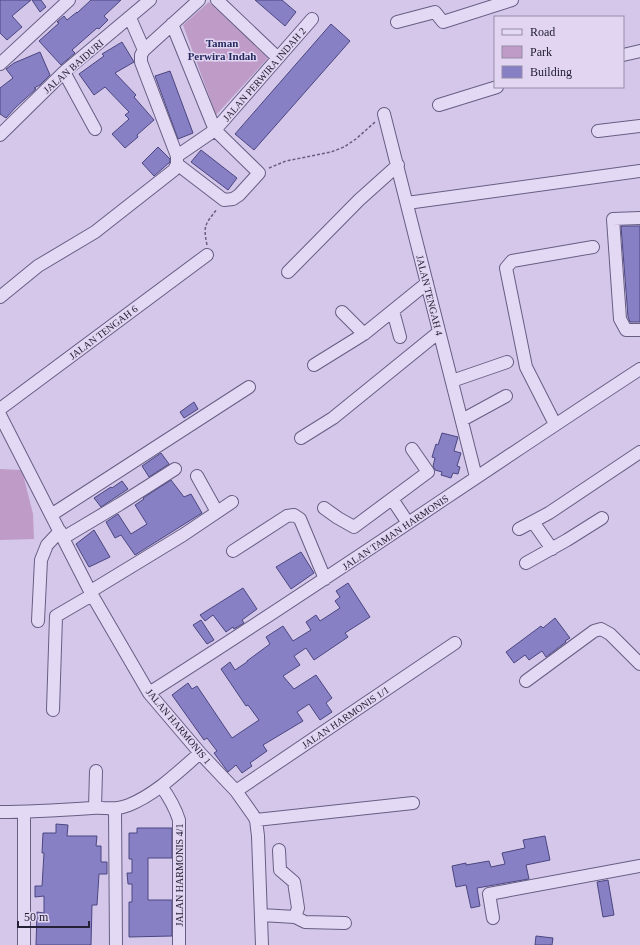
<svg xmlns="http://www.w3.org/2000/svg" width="640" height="945" font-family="'Times New Roman',serif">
<rect width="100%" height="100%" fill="#d4c7ea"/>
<path fill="#be9cc7" d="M209,2L268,58L216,115L183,25Z
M0,469L22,470L33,514L34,539L0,540Z"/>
<path fill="#8780c4" stroke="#4b4680" d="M0,0H31L12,16L22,27L7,40L0,33Z
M32,0H41L46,7L40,12Z
M91,0H121L104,16L108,20L99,29L97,28L72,50L75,53L61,65L39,41L59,23L57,22L64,16L67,20L77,12V13Z
M255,0H282L296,12L285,26Z
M331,24L350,41L254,150L235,134Z
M122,42L134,62L115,73L136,95L134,97L154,120L137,135L138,137L125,148L112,134L129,119L125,115L129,112L105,87L94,95L79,74L104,56L102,54Z
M40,52L50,75L40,85L34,88L36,89L16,107L6,118L0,114V88L13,78L6,69L14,63Z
M170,71L193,133L178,139L155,76Z
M158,147L170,159V162L154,176L142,163Z
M201,150L237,178L228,190L191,162Z
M621,226H640V322H630L628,317Z
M194,402L198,409L184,418L180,412Z
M442,433L458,437L454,451L461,453L457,466L460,467L458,474L453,473L451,478L441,475L442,472L435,470L433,466L435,458L432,457L436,444L438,445Z
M161,453L169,464L149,477L142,466Z
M171,480L184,497L191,494L202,513L135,555L121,535L115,538L106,522L118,514L131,534L147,524L135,505L144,499L143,498Z
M122,481L128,489L101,507L94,498L111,487L112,488Z
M94,530L110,557L89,567L76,544Z
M301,552L314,573L291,589L276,567Z
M348,583L370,617L345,633L348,637L314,660L306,648L294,656L300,665L283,676L294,689L316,675L332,698L326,703L332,712L320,720L309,704L297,712L303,721L263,745L267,751L250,763L252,766L242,773L236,765L228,772L214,753L217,751L207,738L204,740L172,695L188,683L192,689L197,686L232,738L259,720L248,705L246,706L221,669L230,662L235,670L247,662V661L270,644L266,637L283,626L293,641L311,630L306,622L316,615L320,621L340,608L335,601L340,597L336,591Z
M243,588L257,609L242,620L244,623L234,629L233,627L226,632L213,615L205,621L200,615Z
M555,618L570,638L565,641L566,642L546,657L542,651L529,660L525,655L514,663L506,652L541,626L543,628Z
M201,620L214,640L207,644L193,625Z
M56,824L68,825L67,836H97L96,846H101V862H107V874H99L97,905H92L91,945H36L37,912L44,913V896L35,897V886H42L44,853H42L43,833H56Z
M137,828H172V858H148V900H172V936L129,937V902H132V884H128L127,873H132V859H129V833H137Z
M545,836L550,860L526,865L529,879L477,888L480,906L471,908L466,885L456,887L452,866L466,863V865L489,861L491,867L505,864L502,853L525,848L523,840Z
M608,880L614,915L603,917L597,882Z
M536,936L553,938L552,945H535Z"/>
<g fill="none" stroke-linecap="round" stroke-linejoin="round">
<defs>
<path id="minor" d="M217,0L278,58
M130,18L144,50
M397,22L435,12L443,22L512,0
M172,24L215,130L259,173L239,195L233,199L224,200L177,164
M623,55L640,51
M0,64L69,0
M64,72L95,129
M439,105L497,87
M384,114L476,477
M598,131L640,126
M0,135L64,72L150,0
M177,156L215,130L312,19
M177,164V156L141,62V55L144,50L199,0
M407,203L640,171
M640,218L613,219L620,319L626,330H640
M288,272L359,200L398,165
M0,297L38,266L95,232L174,170L177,164
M393,311L400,337
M342,312L364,334L427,283
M314,365L364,334
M452,381L507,362
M0,409L207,255
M0,415L92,595L149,693L200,753L236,791L253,815L256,820L258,836L262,945
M462,420L506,396
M555,424L526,367L506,268L512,261L593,247
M301,438L333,418L439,332
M197,476L217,512
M392,499L408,523
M324,508L338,518L354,527L428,472L412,449
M51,515L249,387
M533,522L552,549
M519,529L549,513L640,452
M63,538L120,504L175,469
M233,551L287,516L294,515L300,519L325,579
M526,563L567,540L602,518
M91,591L183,535L232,502
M38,621L41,560L47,545L60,531
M526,681L594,631L601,629L610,634L640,664
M149,693C315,588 476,476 640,369
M53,710L56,616L92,595
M161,786C169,797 175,807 179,820V945
M236,791L455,643
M95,808L96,771
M115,810L116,945
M0,812C31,812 62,810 92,808C107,807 114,811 129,805C156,794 178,772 200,753
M24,812V945
M256,820L413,803
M279,850L280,870L294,882L298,908L295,917
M261,915L295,917L305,922L345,923
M493,918L489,894L640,866"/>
</defs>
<use href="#minor" stroke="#665e83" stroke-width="14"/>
<path stroke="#665e83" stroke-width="1.5" stroke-dasharray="3 2" stroke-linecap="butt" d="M269,168L286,161L331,152L344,147L356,139L375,122
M207,245C203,225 205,225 217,209"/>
<use href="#minor" stroke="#e4d9f5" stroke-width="12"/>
</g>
<g text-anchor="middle" stroke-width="3" stroke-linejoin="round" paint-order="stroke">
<g font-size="10" fill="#242035" stroke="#e1d5f2">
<text transform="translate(73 66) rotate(-41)" y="4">JALAN BAIDURI</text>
<text transform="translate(264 74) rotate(-49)" y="4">JALAN PERWIRA INDAH 2</text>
<text transform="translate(430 295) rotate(76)" y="4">JALAN TENGAH 4</text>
<text transform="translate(103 332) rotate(-37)" y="4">JALAN TENGAH 6</text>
<text transform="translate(395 532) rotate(-34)" y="4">JALAN TAMAN HARMONIS</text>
<text transform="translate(345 717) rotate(-34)" y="4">JALAN HARMONIS 1/1</text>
<text transform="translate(179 726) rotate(50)" y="4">JALAN HARMONIS 1</text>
<text transform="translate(179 875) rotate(-90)" y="4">JALAN HARMONIS 4/1</text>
</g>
<g font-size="11" font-weight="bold" fill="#242a5e" stroke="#e1d5f2">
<text x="222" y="47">Taman<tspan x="222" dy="13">Perwira Indah</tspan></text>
</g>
</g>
<rect x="494" y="16" width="130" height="72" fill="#e1d5f2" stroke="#958da6"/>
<rect x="502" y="29" width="20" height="6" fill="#e4d9f5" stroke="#958da6"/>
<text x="530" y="36" font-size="12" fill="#242035">Road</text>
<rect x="502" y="46" width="20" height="12" fill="#be9cc7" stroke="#958da6"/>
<text x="530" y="56" font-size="12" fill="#242035">Park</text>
<rect x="502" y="66" width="20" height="12" fill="#8780c4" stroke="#958da6"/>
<text x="530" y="76" font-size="12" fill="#242035">Building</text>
<path d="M18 921v6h71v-6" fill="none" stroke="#242035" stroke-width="2"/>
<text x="24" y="921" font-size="12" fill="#242035" stroke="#e1d5f2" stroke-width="3" paint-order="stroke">50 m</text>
</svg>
